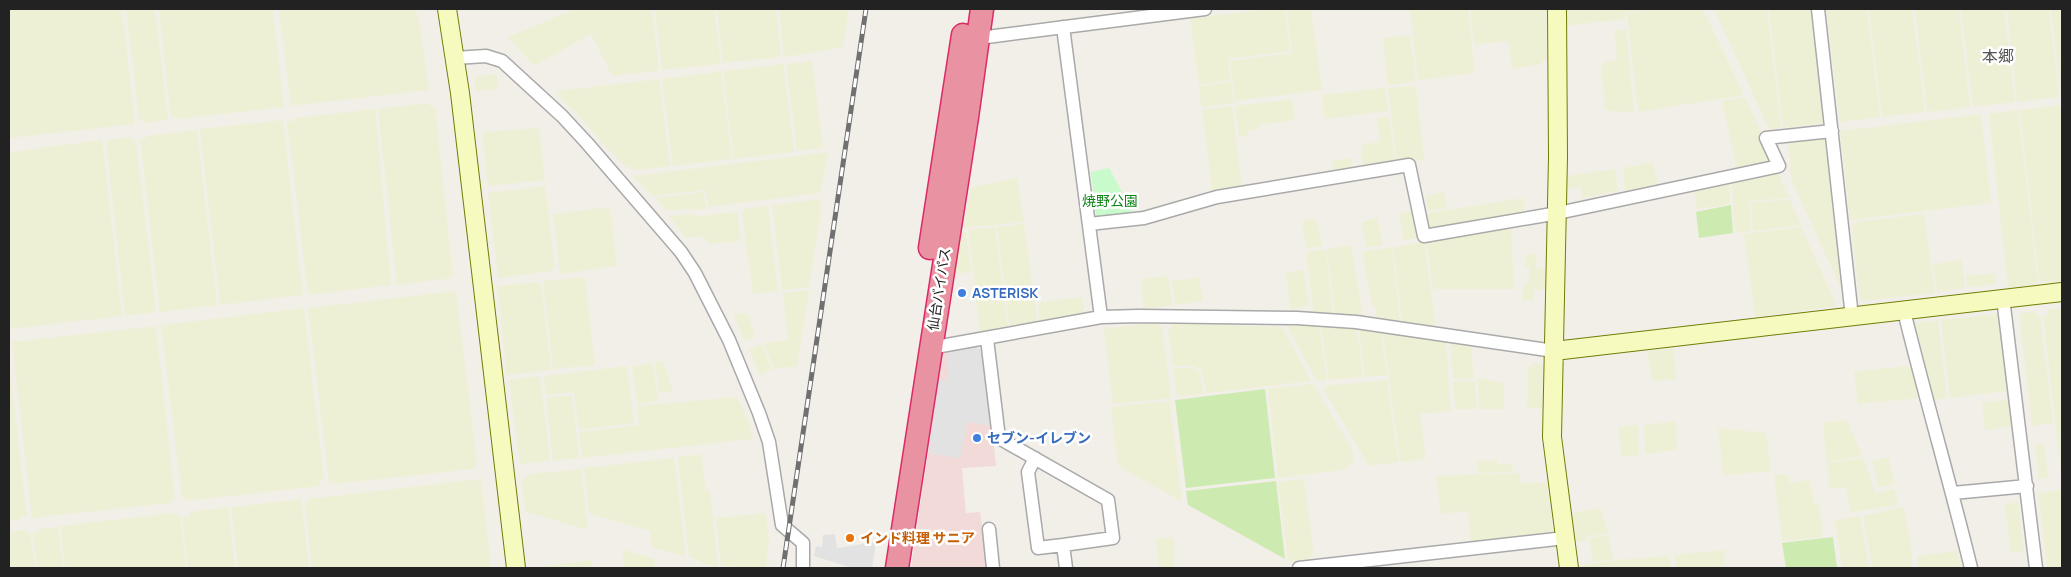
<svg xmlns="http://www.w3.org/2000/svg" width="2071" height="577" font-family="Manrope,'Noto Sans JP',sans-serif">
<rect width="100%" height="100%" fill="#f2efe9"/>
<path fill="#f2dad9" d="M976,346L984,353L996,466L962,468L966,513L980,512L988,568H911L943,351Z"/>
<path fill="#eef0d5" d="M9,9H122L135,124L9,138Z
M126,9H155L168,120L144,123L143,119L139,120Z
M159,9H273L284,107L177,119L176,115L171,116Z
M279,9H415L419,20L429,90L291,106Z
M575,9H652L659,71L612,76L591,34L534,66L508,37Z
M655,9H714L721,64L662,70Z
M717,9H776L781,57L723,63Z
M779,9H849L843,47L812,53L784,57Z
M1271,9H1285L1290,51L1228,59L1230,80L1199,85L1190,18Z
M1287,9H1311L1322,90L1235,101L1230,61L1292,53Z
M1410,9H1468L1475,73L1418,80Z
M1470,9H1547V60H1543L1542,64L1512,69L1508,41L1474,45Z
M1563,9H1649L1625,12V19L1563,26Z
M1655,9H1703L1744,95L1638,112L1627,13Z
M1714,9H1767L1781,128L1769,129Z
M1769,9H1812L1825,123L1783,128Z
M1826,9H1867L1880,117L1840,122Z
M1869,9H1912L1925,112L1882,117Z
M1915,9H1959L1970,107L1927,112Z
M1961,9H2004L2015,102L1973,107Z
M2007,9H2049L2059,97L2017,102Z
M2051,9H2062V96H2061Z
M1626,29L1634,113L1605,110L1601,66L1606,61L1617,60L1614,30Z
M1410,35L1416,81L1388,85L1383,38Z
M812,61L823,148L797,151L786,64Z
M783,64L794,152L734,159L723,71Z
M721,72L732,159L673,166L662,80L666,78Z
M497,74L498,89L475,91V77Z
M659,79L670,166L636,170L632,167L627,168L602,143L578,114L567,105L556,91Z
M1231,82L1234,103L1201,107L1199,86Z
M1416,86L1424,160L1397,163L1388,88Z
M1385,88L1388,111L1325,119L1322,95Z
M1745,97L1764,139L1772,164L1737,170L1722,101Z
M1292,99L1295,120L1258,125L1259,129L1248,131L1249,136L1239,137L1235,106Z
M428,103L430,106H435L453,278L397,285L378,109Z
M2060,105L2062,126V281L2045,283L2039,281L2020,110Z
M1232,106L1242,189L1213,195L1202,110Z
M375,109L391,285L308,295L287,121H295L294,118Z
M2018,110L2038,282L2033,285L2008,288L1989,114Z
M1981,114L1991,203L1850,220L1840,131Z
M1389,116L1395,163L1363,168L1361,148L1365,144L1380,142L1377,118Z
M283,120L303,295L220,305L200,129Z
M539,128L545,180L488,186L482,132Z
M197,130L217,305L160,312L140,139H146V136Z
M131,137L132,140H136L156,312L125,316L106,140Z
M1829,138L1844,295L1791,179L1788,142Z
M102,140L122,316L11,329L9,311V152Z
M829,152L820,193L708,207L706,190L653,196L633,176Z
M1352,158L1353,169L1333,172L1332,161Z
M1653,162L1658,184L1625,191L1623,168Z
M1615,169L1618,191L1582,198L1581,187L1568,189L1566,176Z
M1772,173H1778L1789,198L1749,201L1751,231L1735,232L1732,183L1737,180Z
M1017,178L1024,222L965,228L963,225L971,187Z
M1729,181L1730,204L1696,209L1694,189Z
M545,186L555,268L552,269V271L498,278L488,193Z
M704,192L706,209L666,210L656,198Z
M1444,192L1447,208L1428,211L1425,196Z
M1523,198L1525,216L1430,232L1423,214Z
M820,199L821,210L809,287L782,290L772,205Z
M1790,200L1801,225L1753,231L1751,202Z
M768,206L778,291L753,294L742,213L744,212L743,209Z
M610,207L617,266L560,274L553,214Z
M1413,211L1418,238L1404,240L1399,213Z
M737,212L741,241L708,244L702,236L686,238L669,216L687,214L699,216Z
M1924,214L1935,293L1860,301L1852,230L1855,222Z
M1377,217L1383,245L1366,247L1361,223Z
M1312,219L1317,220L1322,246L1306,248L1302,221Z
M1024,224L1038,326L1010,331L997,227Z
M1511,226L1514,289H1433L1426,242Z
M995,227L1008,331L980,332L968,230Z
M1801,227L1837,306L1755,317L1744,234Z
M962,232H966L971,272L955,274Z
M1424,242L1436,328L1402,323L1393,247Z
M1351,245L1363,317L1335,315L1327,249Z
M1392,247L1400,322L1377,319L1375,306H1372L1362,252Z
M1326,249L1333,315H1314L1306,252Z
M1526,254L1537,255L1536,268L1549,270V291L1534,289L1533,301L1522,300L1523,284H1528L1530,268L1525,267Z
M1962,260L1965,288L1937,292L1933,264Z
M1304,270L1309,306L1290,309L1286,272Z
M1995,273L1996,284L1967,287L1966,276Z
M1168,276L1173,305L1143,309L1142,279Z
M585,277L595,365L553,369L543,281Z
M1199,277L1203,301L1175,305L1172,281Z
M537,282V285L541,284L551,370L507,375L497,286Z
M809,290L797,366L774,369L764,343L788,340L783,293Z
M456,291L477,464L473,469L334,484V482L329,483L308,308Z
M1082,297L1085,318L1041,326L1038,306L1042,302Z
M304,308L324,479L319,480L320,486L186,501V498H182L161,325Z
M2062,308V480L2043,316L2047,314V310Z
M2035,311L2036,314L2040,315L2053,423L2032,426L2019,314Z
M739,313L748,314L755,337L745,341L733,315Z
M1999,314L2008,391L1950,398L1941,320Z
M1938,321L1947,398L1932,400L1915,323Z
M1159,323V326L1162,327L1171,398L1113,404L1104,328Z
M1172,323L1282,327L1311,381L1207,393L1201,370L1194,366H1173L1168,329L1172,327Z
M156,326L175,498L170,503L32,518L12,342Z
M1287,326H1319L1327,380L1317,381Z
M1321,326L1357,329L1363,377L1329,380Z
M1359,329L1381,333L1387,375L1365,377Z
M1383,333L1446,342L1451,411L1420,414L1426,459L1400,462Z
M1450,341L1471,344L1474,379L1453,378Z
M761,344L772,369L760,375L749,350Z
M1674,348L1676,379L1653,381L1647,351Z
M9,361L27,516L20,517V520L9,521Z
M663,361L673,391L659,393L655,362Z
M1533,362L1546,366L1544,409L1527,408L1528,366L1533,367Z
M653,363L658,401L637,404L632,366Z
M1914,365L1921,398L1858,404L1854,372Z
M627,366L634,423L579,430L574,392L546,395L544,376Z
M1173,368H1194L1199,371L1204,394L1177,397Z
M540,376L550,461L520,464L509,380Z
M1477,378L1504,383V409H1480Z
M1387,380L1398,462L1369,466L1324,390V386Z
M1453,381L1475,382L1477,409H1455Z
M1313,384L1350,446L1353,453L1354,462L1343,470L1278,478L1268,389Z
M572,395L579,458L553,461L546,398Z
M737,397L749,423L753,439L582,458L579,432L639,425L637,406Z
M2009,400L2012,426L1985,430L1982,403Z
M1170,401L1182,502L1118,466L1111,407Z
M1847,420L1862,456L1827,462L1823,423Z
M1676,421L1677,450L1645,454L1644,425Z
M1637,425L1639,455L1622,457L1618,427Z
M1718,428L1766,433L1771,471L1727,475L1723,474Z
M2044,443L2048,478L2039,479L2035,445Z
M701,454L706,490H710L718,566L713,567L689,557L678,457Z
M1888,457L1895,484L1879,488L1872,461Z
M674,458L686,557L652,547L650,531L589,514L584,468Z
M1864,458L1875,493L1894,489L1898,505L1850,512L1846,487L1829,489L1827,463Z
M1497,460L1498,464L1512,463L1513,472L1478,473L1477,461Z
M581,469L588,530L526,512L521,480L532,474Z
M1520,473L1521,484L1547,482L1554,537L1471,545L1468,511L1441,514L1436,476Z
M1788,474L1790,483L1810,480L1814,504L1819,503L1823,537L1782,541L1774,475Z
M481,479L491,568H312L305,503L308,502V499Z
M1304,479L1314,556H1310L1311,561L1295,563L1288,560L1278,482Z
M2062,490V568H2047L2038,493Z
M301,499L309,568H238L231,507Z
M2018,502L2024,551L2011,553L2005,504Z
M228,507L235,568H188L182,517H189V512Z
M1904,507L1912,553V568H1873L1863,516Z
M1601,508L1608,533L1585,537L1586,541L1574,542L1570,513Z
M174,513V515H180L186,568H65L60,526Z
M766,513L769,539L766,568L721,566L716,518Z
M1860,516L1869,568H1842L1835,520Z
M58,527L63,568H37L33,533L39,532V529Z
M25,530L26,533L30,532L35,568H9V532Z
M1608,535L1614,559L1593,562L1589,538Z
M1174,537V568H1159L1156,539Z
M622,549L654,559L655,568H625Z
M1725,550L1724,564L1719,568H1676L1674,555Z
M1957,551L1962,568H1917L1918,556Z
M1669,556L1671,568H1578V566L1616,560Z
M592,560L593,568H532Z"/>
<path fill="#cdebb0" d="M1731,205L1733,233L1699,238L1696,212Z
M1265,389L1275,478L1186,488L1175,400Z
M1276,481L1285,559L1188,505L1186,491Z
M1833,537L1837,568H1786L1782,543Z"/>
<path fill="#c8facc" d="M1109,168L1129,205L1131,212L1101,219L1096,216L1091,172Z"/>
<path fill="#e2e2e2" d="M976,346L984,353L992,426L967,422L960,458L929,454L939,378L945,382L950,372L947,369L949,350Z
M835,534L837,548L876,542L872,568H852L814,556L816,546L822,547L823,535Z"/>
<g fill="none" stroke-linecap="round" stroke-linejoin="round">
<defs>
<path id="street" d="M1818,9L1852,317
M1063,27L1101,317
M972,37H987L1205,9
M455,58L486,56L502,61L562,116L587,143L681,252L695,273L729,340L759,413L769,442L782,525L803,543V568
M1089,224L1144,218L1217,197L1409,165L1424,236L1558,213L1779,166L1766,138L1832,131
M2003,298L2036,568
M1904,311C1925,397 1950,482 1971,568
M987,339L999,438L1108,500L1113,538L1063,545L1066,568
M930,348L1101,317L1139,316L1297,318L1356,322L1554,351
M1035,458L1028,472L1038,548L1063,545
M1953,493L2027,486
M989,529L993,568
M1299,568L1565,538"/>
<path id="secondary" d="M447,9L460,93L516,568
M1557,9L1558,157L1552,437L1569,568
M1554,351L2062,292"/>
<path id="highway" d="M930,248L963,35
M897,568L967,117L982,9"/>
</defs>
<use href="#street" stroke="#a9a9a9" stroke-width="15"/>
<use href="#secondary" stroke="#707d05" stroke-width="20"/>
<use href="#highway" stroke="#dc2a67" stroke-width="25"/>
<use href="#street" stroke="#fff" stroke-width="12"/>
<use href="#secondary" stroke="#f7fabf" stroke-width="18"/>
<use href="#highway" stroke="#e892a2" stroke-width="22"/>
<defs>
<path id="rail" d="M783,568L866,9"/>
</defs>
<use href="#rail" stroke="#707070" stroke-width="5"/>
<use href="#rail" stroke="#fff" stroke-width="3" stroke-dasharray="9" stroke-linecap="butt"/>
</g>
<g fill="#3f7fe0" stroke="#fff" stroke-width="2">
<circle cx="962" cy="293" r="5"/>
<circle cx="977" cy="438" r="5"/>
</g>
<circle fill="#e8710a" stroke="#fff" stroke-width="2" cx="850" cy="538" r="5"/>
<g text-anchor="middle" stroke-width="5" stroke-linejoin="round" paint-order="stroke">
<g font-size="14" fill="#0c8416" stroke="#fff">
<text x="1110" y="206">焼野公園</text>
</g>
<g font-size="14" fill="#222" stroke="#fff">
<text transform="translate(939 289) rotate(-81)" y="5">仙台バイパス</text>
</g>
<g font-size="14" font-weight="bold" fill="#366cbe" stroke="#fff" text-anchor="start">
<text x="972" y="298">ASTERISK</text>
<text x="987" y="443">セブン-イレブン</text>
</g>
<g font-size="14" font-weight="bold" fill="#c56008" stroke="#fff" text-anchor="start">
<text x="860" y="543">インド料理 サニア</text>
</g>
<g font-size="16" fill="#555" stroke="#fff">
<text x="1998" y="62">本郷</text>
</g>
</g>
<rect width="2071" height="577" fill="none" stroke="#222222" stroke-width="20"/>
</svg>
